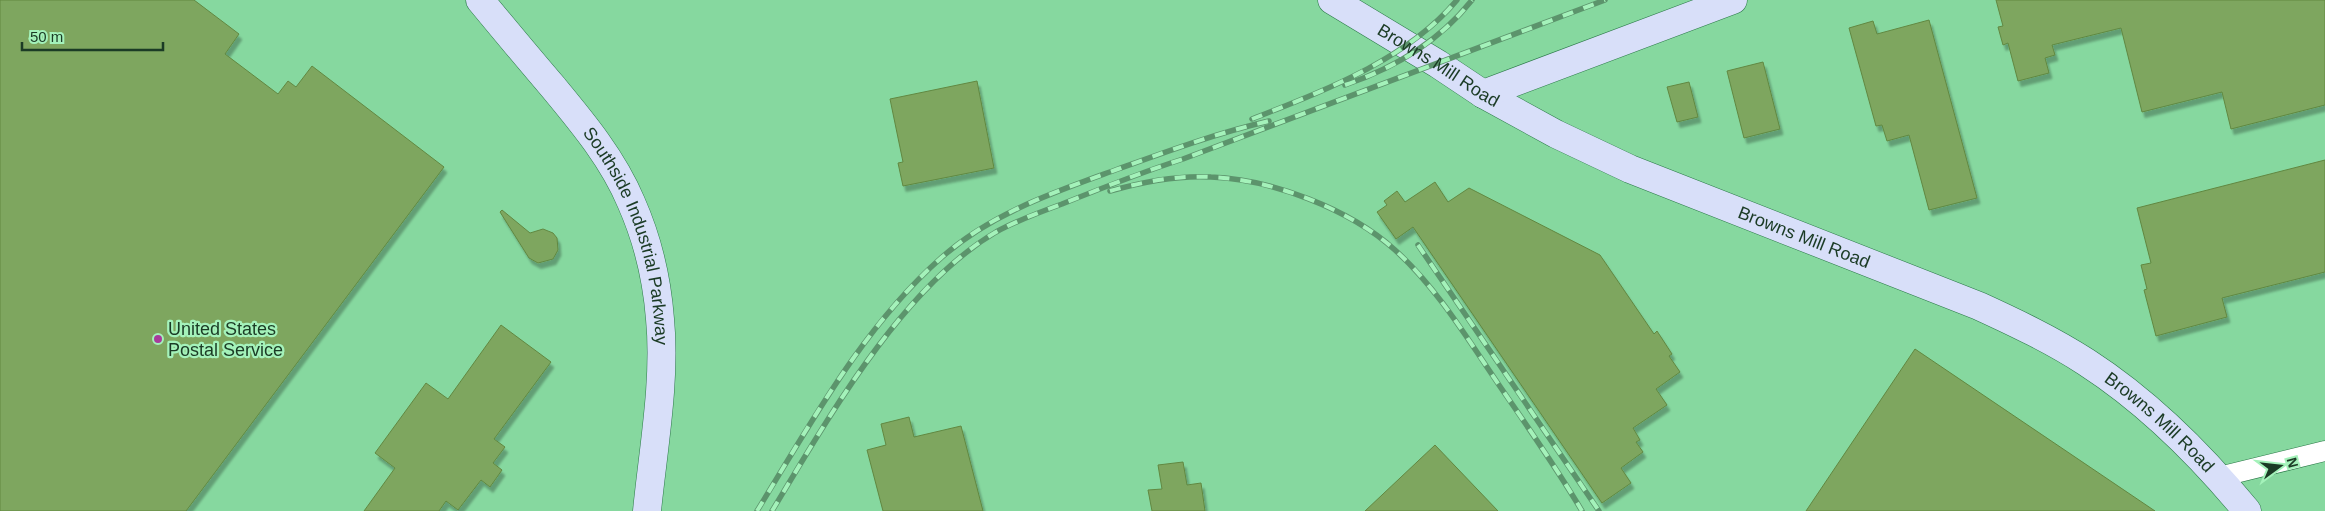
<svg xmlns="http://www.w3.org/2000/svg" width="2325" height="511" font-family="Helvetica,sans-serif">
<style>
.built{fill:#86d89f}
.building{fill:#7ea65f;stroke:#618841;filter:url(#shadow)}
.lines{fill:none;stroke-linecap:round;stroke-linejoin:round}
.street-casing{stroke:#2a7847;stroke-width:21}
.secondary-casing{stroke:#2a7847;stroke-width:29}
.street{stroke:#fff;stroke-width:20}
.secondary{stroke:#d8dff9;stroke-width:28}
.rail-casing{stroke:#5c946c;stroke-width:5.5}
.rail{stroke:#a4f2ba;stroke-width:4;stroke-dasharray:11;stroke-linecap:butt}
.poi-dot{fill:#a83b9b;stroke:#a4f2ba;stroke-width:2}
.labels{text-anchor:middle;stroke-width:4.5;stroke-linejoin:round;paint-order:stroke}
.street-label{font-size:18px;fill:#1b3b25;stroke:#a4f2ba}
.poi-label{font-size:18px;fill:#1b3b25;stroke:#a4f2ba;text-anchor:start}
</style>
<defs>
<filter id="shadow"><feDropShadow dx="3" dy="5.5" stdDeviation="1" flood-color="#0004"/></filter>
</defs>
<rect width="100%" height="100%" fill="#97e4ad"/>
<rect class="built" x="0" y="0" width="2325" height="511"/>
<g class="building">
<polygon points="0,0 194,0 239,34 225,54 278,94 288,81 296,87 312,66 444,167 186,511 0,511"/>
<polygon points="1996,0 2325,0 2325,105 2231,129 2222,92 2142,112 2121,28 2052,45 2055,55 2045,58 2049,73 2018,81 2008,43 2003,45 1998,27 2003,26"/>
<polygon points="1929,20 1977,198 1929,210 1909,135 1887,141 1882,125 1876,126 1849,28 1873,21 1877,34"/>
<polygon points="1763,62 1780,129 1744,138 1727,71"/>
<polygon points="977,81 994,168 903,186 898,163 903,162 890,99"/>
<polygon points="1689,82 1698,117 1677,122 1667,87"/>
<polygon points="2325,160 2325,272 2222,298 2227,317 2156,336 2144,290 2147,289 2141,265 2151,263 2137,208"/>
<polygon points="1435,182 1448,202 1469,188 1600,255 1654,334 1657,331 1672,354 1669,356 1680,372 1656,389 1667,405 1633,428 1640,440 1636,442 1643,452 1621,468 1631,483 1602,503 1413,227 1396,239 1377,212 1387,205 1384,201 1397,191 1405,202"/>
<polygon points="502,210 530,233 543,229 553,233 557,238 558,250 553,259 538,263 529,258 500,212"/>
<polygon points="501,325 551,362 494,439 505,447 493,463 502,470 490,487 481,480 458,510 446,501 439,511 364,511 395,468 375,453 426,383 448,399"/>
<polygon points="1915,349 2155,511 1806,511"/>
<polygon points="909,417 914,437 961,426 983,511 883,511 867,450 886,445 881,424"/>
<polygon points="1435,445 1498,511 1365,511"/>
<polygon points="1183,462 1187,485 1201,483 1205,511 1152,511 1148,490 1162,489 1158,465"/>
</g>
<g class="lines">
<defs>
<polyline id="street" points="2219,477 2325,451"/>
<g id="secondary">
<path id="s1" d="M480,0c24,29 48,58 73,87 29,35 60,72 78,115 16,36 26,78 29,117 6,61 -7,131 -13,192"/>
<path id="s2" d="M1332,0l106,64 45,30 73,40 74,35 349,137c37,17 73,34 107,56 62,40 114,92 161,149"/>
<polyline points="1483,94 1733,0"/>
</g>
</defs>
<use href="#street" class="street-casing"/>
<use href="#secondary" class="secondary-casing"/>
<use href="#street" class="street"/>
<use href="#secondary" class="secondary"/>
<defs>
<g id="rail">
<path d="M1345,85c49,-17 94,-43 127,-85"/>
<path d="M1252,119c71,-28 155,-59 205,-119"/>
<path d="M1110,191c32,-9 68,-16 101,-14 60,2 139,32 184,73 42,38 72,88 104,135 28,41 57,82 83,126"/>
<polyline points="1418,245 1599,511"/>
<path d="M757,511c54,-88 106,-184 184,-253 50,-45 114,-66 177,-89 50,-18 99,-36 151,-48"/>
<path d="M772,511c55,-91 130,-224 224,-279 20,-11 44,-20 66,-28 40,-16 80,-32 121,-45l422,-159"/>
</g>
</defs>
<use href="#rail" class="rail-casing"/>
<use href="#rail" class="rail"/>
</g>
<circle class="poi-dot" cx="158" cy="339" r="5"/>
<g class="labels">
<g class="street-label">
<text dy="6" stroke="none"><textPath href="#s2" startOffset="125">Browns Mill Road</textPath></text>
<text dy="6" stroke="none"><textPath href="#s2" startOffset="530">Browns Mill Road</textPath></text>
<text dy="6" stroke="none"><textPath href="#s1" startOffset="284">Southside Industrial Parkway</textPath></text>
<text dy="6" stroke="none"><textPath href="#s2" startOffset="934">Browns Mill Road</textPath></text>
</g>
<g class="poi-label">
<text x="168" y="335">United States<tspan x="168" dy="21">Postal Service</tspan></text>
</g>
</g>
<g transform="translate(2280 466) rotate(75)" stroke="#a4f2ba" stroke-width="4" paint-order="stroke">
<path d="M0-4L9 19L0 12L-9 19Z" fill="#1b3b25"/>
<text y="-8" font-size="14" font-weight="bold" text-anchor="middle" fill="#1b3b25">N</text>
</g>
<path d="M22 42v8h141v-8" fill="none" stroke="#1b3b25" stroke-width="2.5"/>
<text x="30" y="42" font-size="15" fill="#1b3b25" stroke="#a4f2ba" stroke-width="4" paint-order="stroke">50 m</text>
</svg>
